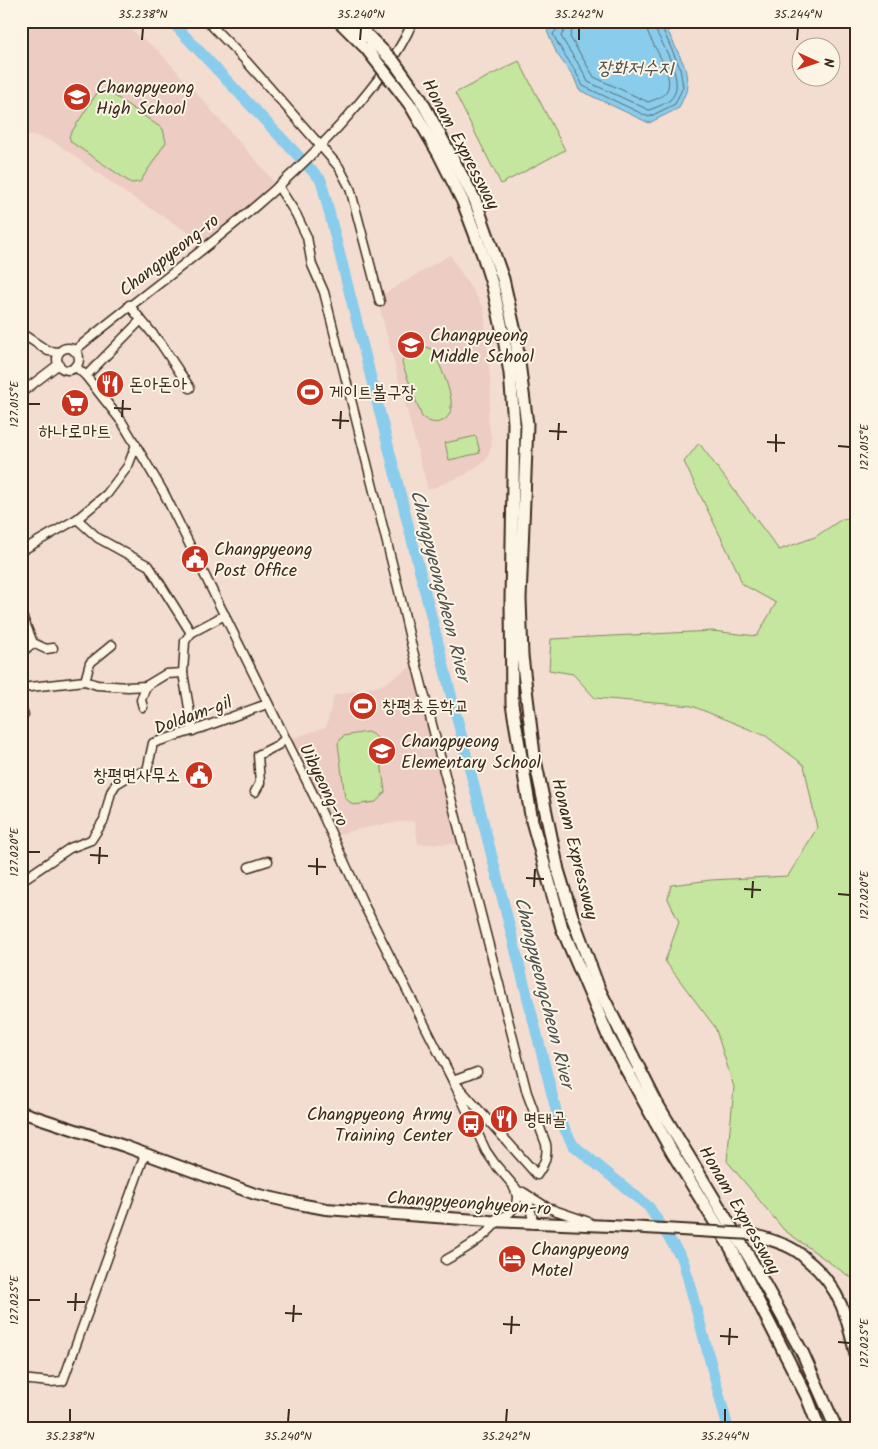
<svg xmlns="http://www.w3.org/2000/svg" width="878" height="1449" font-family="Kalam,'Poor Story',sans-serif">
<style>
.built{fill:#edccc3}
.green{fill:#c5e69e;stroke:#80885e}
.water{fill:#8acceb;stroke:#6a8b99}
.lines{fill:none;stroke-linecap:round;stroke-linejoin:round}
.shore{stroke:#5b6b70;stroke-width:1}
.river{stroke:#8acceb;stroke-width:11}
.minor-casing{stroke:#3b2a1e;stroke-width:11}
.major-casing{stroke:#3b2a1e;stroke-width:14}
.highway-casing{stroke:#3b2a1e;stroke-width:15}
.minor{stroke:#fcf5e5;stroke-width:8}
.major{stroke:#fcf5e5;stroke-width:10}
.highway{stroke:#fcf5e5;stroke-width:11}
.major-bridge-casing{stroke:#3b2a1e;stroke-width:14;stroke-linecap:butt}
.highway-bridge-casing{stroke:#3b2a1e;stroke-width:15;stroke-linecap:butt}
.major-bridge{stroke:#fcf5e5;stroke-width:10}
.highway-bridge{stroke:#fcf5e5;stroke-width:11}
.ticks{fill:none;stroke:#3b2a1e;stroke-width:2}
.labels{text-anchor:middle;stroke-width:4;stroke-linejoin:round;paint-order:stroke}
.poi-label{font-size:18px;fill:#3b2a1e;stroke:#fcf5e5;text-anchor:start}
.street-label{font-size:18px;fill:#3b2a1e;stroke:#fcf5e5}
.water-label{font-size:19px;font-style:italic;fill:#4f5251;stroke:#fcf5e5}
.neatline{fill:none;stroke:#3b2a1e;stroke-width:2}
.ticks-label{font-size:12px;text-anchor:middle;fill:#3b2a1e}
</style>
<rect width="100%" height="100%" fill="#f3ddd1"/>
<filter id="ink" filterUnits="userSpaceOnUse"><feTurbulence type="fractalNoise" baseFrequency=".02" numOctaves="2"/><feDisplacementMap in="SourceGraphic" scale="10" xChannelSelector="R" yChannelSelector="G"/><feConvolveMatrix kernelMatrix="1 2 1 2 8 2 1 2 1" color-interpolation-filters="sRGB"/></filter>
<g filter="url(#ink)">
<g class="built">
<polygon points="21,21 118,21 123,24 158,50 260,165 277,186 206,245 196,237 127,194 62,147 54,142 36,136 21,134"/>
<polygon points="450,255 484,308 491,391 488,417 492,445 486,460 465,475 428,490 377,298"/>
<polygon points="414,665 461,844 418,844 415,822 405,821 359,829 338,835 288,740 326,727 334,695 380,686"/>
</g>
<g class="green">
<polygon points="519,61 565,150 501,184 455,93"/>
<polygon points="109,92 163,129 166,142 140,182 131,183 71,142 69,136 97,93"/>
<path d="M422,345l11,5c6,15 30,59 11,70 -8,5 -15,2 -22,-3l-20,-54c3,-14 7,-15 20,-18z"/>
<polygon points="476,436 480,453 449,460 445,443"/>
<polygon points="699,443 779,550 815,537 842,519 857,518 857,1282 784,1230 727,1161 734,1087 715,1027 665,961 679,922 668,899 671,885 711,880 788,876 817,828 804,765 766,736 692,706 595,698 573,674 549,670 551,639 712,631 757,636 776,603 742,584 737,570 684,462"/>
<polygon points="367,732 374,735 378,739 385,792 376,802 353,805 345,798 338,743 343,736"/>
</g>
<polygon class="water" points="558,21 663,21 685,67 688,87 679,108 649,123 579,90 574,77 557,54 547,31"/>
<g class="lines">
<g class="shore">
<path d="M561,21l-1,5 -7,8c9,19 22,34 30,52l66,31 26,-13 8,-17 -3,-19 -21,-47"/>
<path d="M567,21l-1,7 -5,8c8,16 20,29 27,46l61,28c6,-2 16,-6 21,-10 18,-16 -8,-56 -16,-73l-1,-6"/>
<path d="M575,21l-5,16 24,40 54,25c6,-2 14,-5 18,-10 12,-18 -20,-51 -21,-71"/>
</g>
<polyline class="river" points="171,21 321,180 557,1114 573,1145 649,1207 683,1260 728,1428"/>
<defs>
<g id="minor">
<polyline points="207,21 246,61 339,167 350,188 380,302"/>
<path d="M278,186l18,28 11,23 5,28 12,27 74,295 13,56 116,450 19,51c2,12 -2,21 -9,31l-84,-94 24,-9"/>
<polyline points="129,305 161,344 190,388"/>
<polyline points="21,333 48,351 59,352"/>
<circle cx="68" cy="359" r="11"/>
<path d="M74,351c93,-77 196,-145 275,-236 25,-29 49,-59 64,-94"/>
<polyline points="75,366 86,376 122,422 164,493 314,796 365,907 453,1081 486,1151 495,1164 525,1199 529,1204 534,1224"/>
<polyline points="86,376 141,320"/>
<polyline points="21,393 59,364"/>
<polyline points="136,445 128,466 107,494 77,519 98,538 149,566 191,633"/>
<polyline points="21,551 77,519"/>
<polyline points="23,618 33,643"/>
<polyline points="21,653 33,643 46,649 53,648"/>
<polyline points="183,673 193,731"/>
<polyline points="85,681 97,685 128,687 146,686 166,674 183,673 185,641 191,633 225,615"/>
<polyline points="21,688 85,681 90,663 112,645"/>
<polyline points="143,707 141,700 146,686"/>
<polyline points="21,709 24,715"/>
<polyline points="255,792 260,783 258,755 278,745 285,739"/>
<polyline points="249,867 268,861"/>
<polyline points="21,881 70,848 91,840 104,820 111,792 116,784 131,775 147,771 153,743 201,728 267,704"/>
<polyline points="523,1192 548,1208 589,1222"/>
<path d="M496,1219c14,-2 27,-17 18,-31"/>
<path d="M446,1260c19,-11 37,-21 51,-38"/>
<polyline points="21,1379 50,1382 63,1381 145,1154"/>
</g>
<g id="major">
<polyline points="21,1112 124,1146 255,1194 299,1204 326,1209 490,1221 610,1226"/>
<path d="M751,1234c13,4 27,7 40,14 6,3 11,7 16,12 34,27 41,60 50,102"/>
</g>
<g id="highway">
<polyline points="339,21 366,48"/>
<polyline points="353,21 370,38"/>
<polyline points="420,98 475,200 503,279 515,332 527,424 520,599 522,656 534,755 558,870 572,916 599,989 656,1102 751,1260 803,1354 836,1428"/>
<polyline points="411,106 439,154 463,202 483,255 493,287 503,333 510,373 514,423 511,601 512,704 532,821 562,928 609,1038 672,1152 731,1248 807,1397 819,1428"/>
</g>
</defs>
<use href="#minor" class="minor-casing"/>
<use href="#major" class="major-casing"/>
<use href="#highway" class="highway-casing"/>
<use href="#minor" class="minor"/>
<use href="#major" class="major"/>
<use href="#highway" class="highway"/>
<defs>
<polyline id="major-bridge" points="610,1226 751,1234"/>
<g id="highway-bridge">
<polyline points="370,38 394,62 420,98"/>
<polyline points="366,48 411,106"/>
</g>
</defs>
<use href="#major-bridge" class="major-bridge-casing"/>
<use href="#highway-bridge" class="highway-bridge-casing"/>
<use href="#major-bridge" class="major-bridge"/>
<use href="#highway-bridge" class="highway-bridge"/>
</g>
</g>
<path class="ticks" d="M142,40l1,-12M360,40l1,-12M579,40v-12M797,40l1,-12M28,404h12M114,408l17,1M122,417l1,-17M332,420l17,1M340,429l1,-18M549,431l18,1M558,440l1,-17M767,442l18,1M838,446l12,1M776,452v-18M28,852h12M90,855l18,1M99,864l1,-17M308,866l18,1M317,875v-17M526,878l18,1M534,887l1,-18M744,889l17,1M838,894l12,1M752,898l1,-17M28,1300h12M67,1302h18M75,1311l1,-18M285,1313l17,1M293,1322l1,-17M503,1324l17,1M511,1334l1,-18M720,1336l18,1M838,1342l12,1M729,1345l1,-17M70,1422v-13M288,1422l1,-13M506,1422l1,-13M725,1422v-13"/>
<defs>
<symbol id="school-disc" viewBox="-11 -11 22 22"><circle r="9.5" fill="#c8321e" stroke="#fcf5e5"/><path d="M0-5L7-2L0 1L-7-2ZM-4 1L0 2.5L4 1V4Q0 6-4 4Z" fill="#fff"/></symbol>
<symbol id="restaurant-disc" viewBox="-11 -11 22 22"><circle r="9.5" fill="#c8321e" stroke="#fcf5e5"/><path d="M-5-6h1v4h1v-4h1v4h1v-4h1v5L-1.5 .5V6h-2V.5L-5-1ZM5-6V6H3V1.5H1.5Q1.5-4 5-6Z" fill="#fff"/></symbol>
<symbol id="stadium-disc" viewBox="-11 -11 22 22"><circle r="9.5" fill="#c8321e" stroke="#fcf5e5"/><path d="M0-5a6.5 5 0 1 0 0 10a6.5 5 0 1 0 0-10ZM-3.5-1.8h7v3.6h-7Z" fill="#fff"/></symbol>
<symbol id="supermarket-disc" viewBox="-11 -11 22 22"><circle r="9.5" fill="#c8321e" stroke="#fcf5e5"/><path d="M-6-5.5h2.5l.6 2H6L4.5 2H-2.5L-4.4-4H-6ZM-1.5 3.2a1.3 1.3 0 1 0 .1 0ZM3 3.2a1.3 1.3 0 1 0 .1 0Z" fill="#fff"/></symbol>
<symbol id="civic-disc" viewBox="-11 -11 22 22"><circle r="9.5" fill="#c8321e" stroke="#fcf5e5"/><path d="M-.6-6.5H3V-4.5H.6V-3L4-1V1h2V6H-6V1h2V-1L-.6-3ZM-1.2 2.5V6h2.4V2.5Z" fill="#fff"/></symbol>
<symbol id="bus-disc" viewBox="-11 -11 22 22"><circle r="9.5" fill="#c8321e" stroke="#fcf5e5"/><path d="M-5-6H5V4H4V6H2V4H-2V6H-4V4H-5ZM-3.5-4V0h7V-4ZM-3.5 1.2v1.5H-2V1.2ZM2 1.2v1.5H3.5V1.2Z" fill="#fff"/></symbol>
<symbol id="hotel-disc" viewBox="-11 -11 22 22"><circle r="9.5" fill="#c8321e" stroke="#fcf5e5"/><path d="M-6-4.5h1.5V1H6V5H4.5V3h-9V5H-6ZM-4 0a1.8 1.8 0 1 1 3.6 0ZM.5 0V-2.5h3Q6-2.5 6 0Z" fill="#fff"/></symbol>
</defs>
<g fill-rule="evenodd">
<use href="#school-disc" x="61" y="81" width="32" height="32"/>
<use href="#school-disc" x="395" y="329" width="32" height="32"/>
<use href="#restaurant-disc" x="94" y="368" width="32" height="32"/>
<use href="#stadium-disc" x="294" y="376" width="32" height="32"/>
<use href="#supermarket-disc" x="59" y="387" width="32" height="32"/>
<use href="#civic-disc" x="179" y="543" width="32" height="32"/>
<use href="#stadium-disc" x="347" y="690" width="32" height="32"/>
<use href="#school-disc" x="366" y="735" width="32" height="32"/>
<use href="#civic-disc" x="183" y="759" width="32" height="32"/>
<use href="#restaurant-disc" x="488" y="1103" width="32" height="32"/>
<use href="#bus-disc" x="455" y="1108" width="32" height="32"/>
<use href="#hotel-disc" x="496" y="1243" width="32" height="32"/>
</g>
<g class="labels">
<g class="poi-label">
<text x="96" y="93">Changpyeong<tspan x="96" dy="21">High School</tspan></text>
<text x="430" y="341">Changpyeong<tspan x="430" dy="21">Middle School</tspan></text>
<text x="129" y="390">돈아돈아</text>
<text x="329" y="398">게이트볼구장</text>
<text x="75" y="437" text-anchor="middle">하나로마트</text>
<text x="214" y="555">Changpyeong<tspan x="214" dy="21">Post Office</tspan></text>
<text x="382" y="712">창평초등학교</text>
<text x="401" y="747">Changpyeong<tspan x="401" dy="21">Elementary School</tspan></text>
<text x="180" y="781" text-anchor="end">창평면사무소</text>
<text x="452" y="1120" text-anchor="end">Changpyeong Army<tspan x="452" dy="21">Training Center</tspan></text>
<text x="523" y="1125">명태골</text>
<text x="531" y="1255">Changpyeong<tspan x="531" dy="21">Motel</tspan></text>
</g>
<g class="street-label">
<text transform="translate(461 144) rotate(62)" y="6">Honam Expressway</text>
<text transform="translate(169 255) rotate(-38)" y="6">Changpyeong-ro</text>
<text transform="translate(193 715) rotate(-20)" y="6">Doldam-gil</text>
<text transform="translate(324 785) rotate(64)" y="6">Uibyeong-ro</text>
<text transform="translate(575 849) rotate(76)" y="6">Honam Expressway</text>
<text transform="translate(469 1203) rotate(4)" y="6">Changpyeonghyeon-ro</text>
<text transform="translate(740 1210) rotate(60)" y="6">Honam Expressway</text>
</g>
<g class="water-label">
<text x="635" y="74">장화저수지</text>
<text transform="translate(441 585) rotate(76)" y="7">Changpyeongcheon River</text>
<text transform="translate(545 992) rotate(76)" y="7">Changpyeongcheon River</text>
</g>
</g>
<rect width="878" height="1449" fill="none" stroke="#fcf5e5" stroke-width="55"/>
<g transform="translate(816 62) rotate(93)"><circle r="24" fill="#fcf5e5" stroke="#afa495"/>
<path d="M0-4L9 19L0 12L-9 19Z" fill="#c8321e"/>
<text y="-8" font-size="14" font-weight="bold" text-anchor="middle" fill="#3b2a1e">N</text>
</g>
<rect x="28" y="28" width="822" height="1394" class="neatline"/>
<g class="ticks-label">
<text x="143" y="18">35.238°N</text>
<text x="361" y="18">35.240°N</text>
<text x="579" y="18">35.242°N</text>
<text x="798" y="18">35.244°N</text>
<text transform="translate(14 404) rotate(-90)" y="4">127.015°E</text>
<text transform="translate(864 447) rotate(-90)" y="4">127.015°E</text>
<text transform="translate(14 852) rotate(-90)" y="4">127.020°E</text>
<text transform="translate(864 895) rotate(-90)" y="4">127.020°E</text>
<text transform="translate(14 1300) rotate(-90)" y="4">127.025°E</text>
<text transform="translate(864 1343) rotate(-90)" y="4">127.025°E</text>
<text x="70" y="1440">35.238°N</text>
<text x="288" y="1440">35.240°N</text>
<text x="506" y="1440">35.242°N</text>
<text x="725" y="1440">35.244°N</text>
</g>
</svg>
